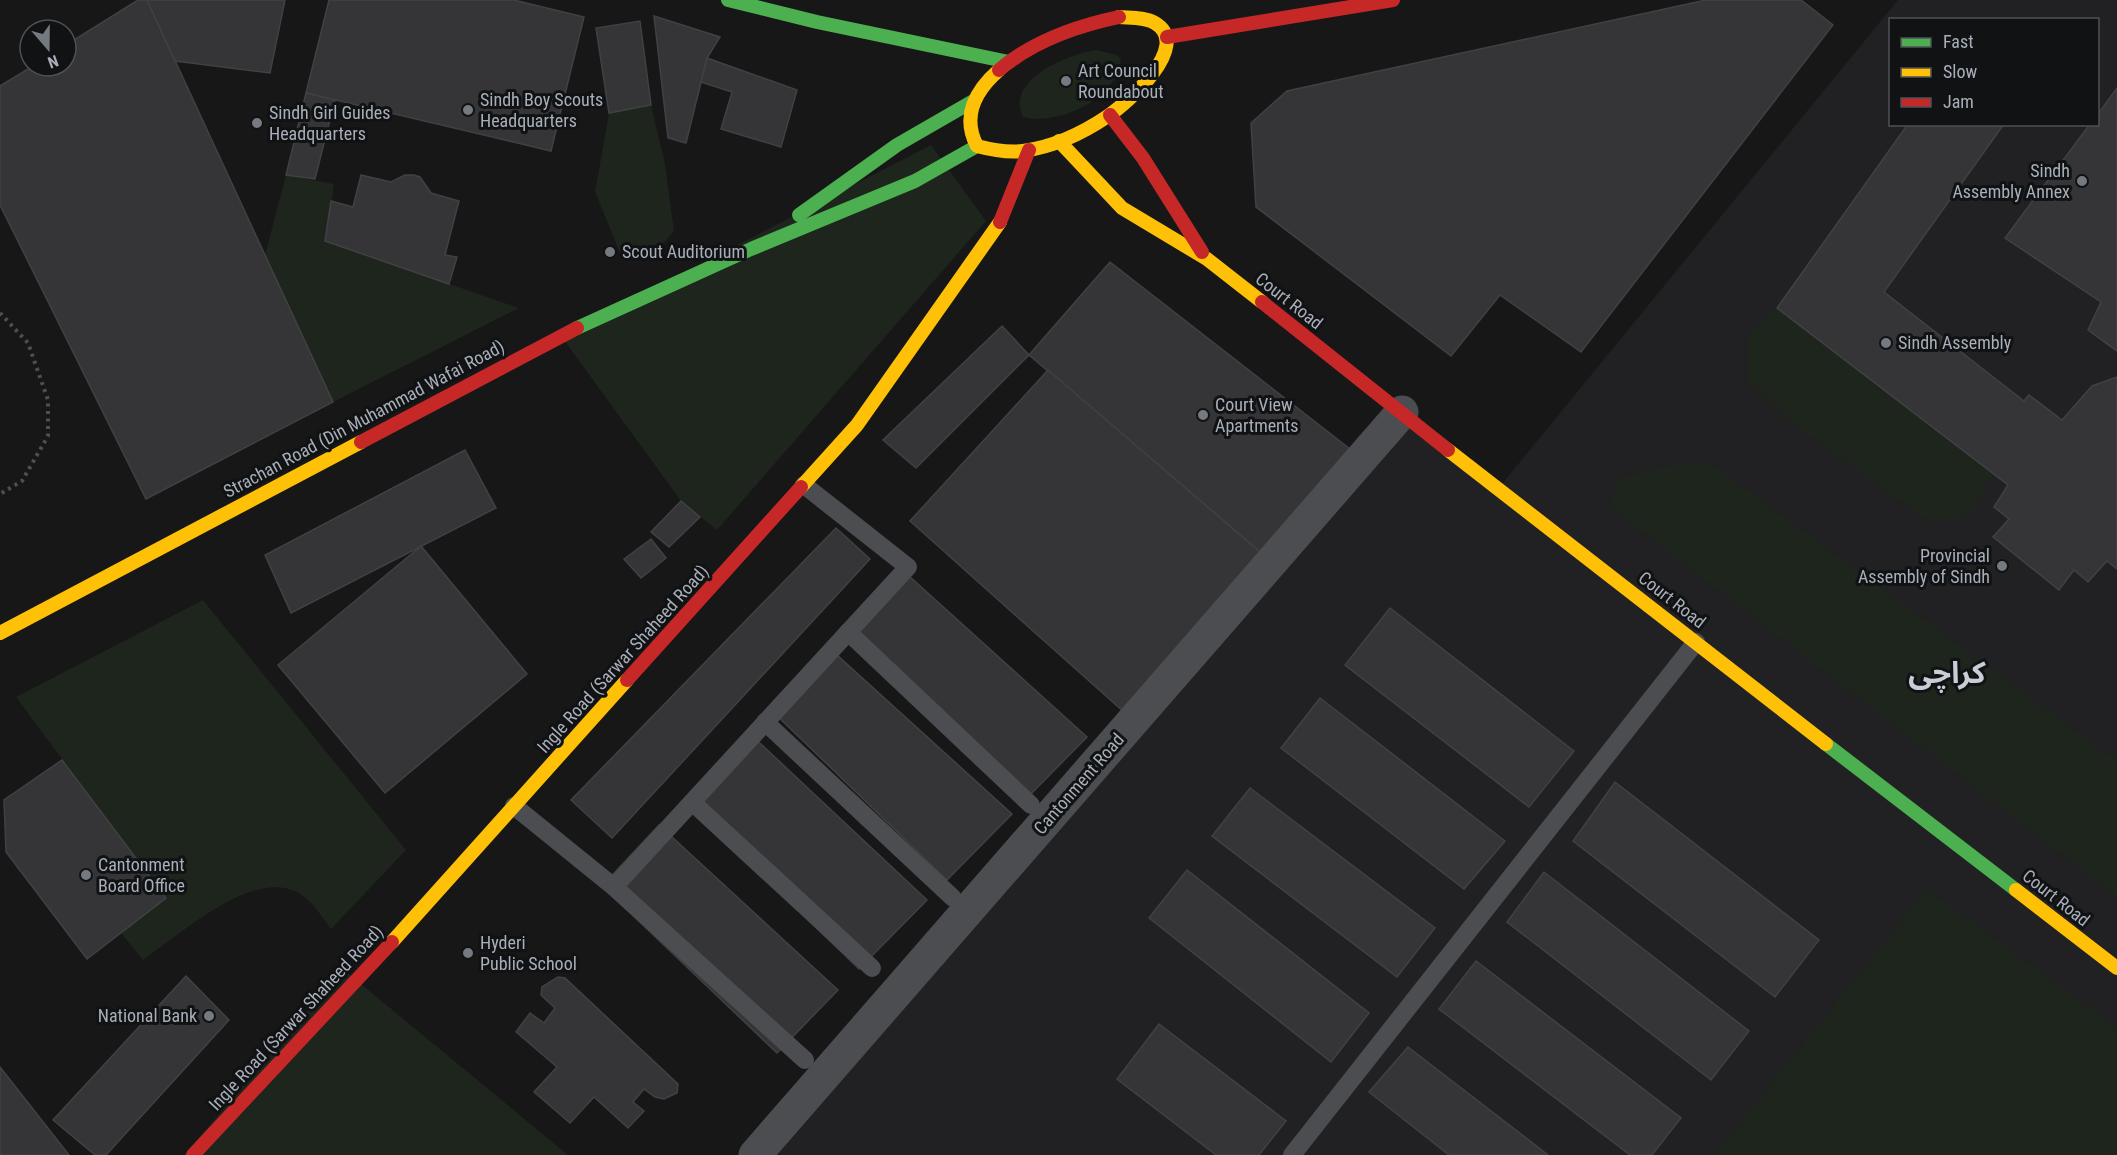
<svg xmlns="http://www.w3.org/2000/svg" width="2117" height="1155" font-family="'Roboto Condensed','Noto Sans Arabic',sans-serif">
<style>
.built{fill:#212124;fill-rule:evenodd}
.green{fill:#1d251d}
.building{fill:#353537;stroke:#404144;stroke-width:1.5}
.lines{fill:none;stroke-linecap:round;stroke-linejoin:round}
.path{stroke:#4d4f52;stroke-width:4;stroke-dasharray:3 4.5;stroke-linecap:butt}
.lane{stroke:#4b4d51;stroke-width:18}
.street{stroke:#4b4d51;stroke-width:33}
.fast{stroke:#4caf50;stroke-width:14}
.slow{stroke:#ffc107;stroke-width:14}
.jam{stroke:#c62828;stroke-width:14}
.poi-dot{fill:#757a81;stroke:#111214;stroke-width:2}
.labels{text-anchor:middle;stroke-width:6;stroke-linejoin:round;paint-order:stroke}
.poi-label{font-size:18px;fill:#a8afb9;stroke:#111214;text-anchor:start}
.street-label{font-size:18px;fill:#a8afb9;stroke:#111214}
.town-label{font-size:30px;font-weight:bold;fill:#c9cdd5;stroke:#111214}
</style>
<rect width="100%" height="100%" fill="#171718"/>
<path class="built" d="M1898,0h219v1155h-1362l647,-740 95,75zM1890,20h208v104h-208z"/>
<g class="green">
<path d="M1096,50l21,5 4,5c-4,40 -64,66 -98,57 -19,-37 45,-63 73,-67z"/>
<polygon points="651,105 665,164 674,231 664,243 623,260 595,192 609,113"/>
<polygon points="931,145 986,221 717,530 681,501 561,336"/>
<polygon points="286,175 334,184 326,241 519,308 333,402 265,255"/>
<polygon points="1777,308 1993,474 1973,510 1956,519 1927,520 1790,422 1747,380 1748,337"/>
<polygon points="1686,462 1710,463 2117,761 2117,897 1609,506 1619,479"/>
<path d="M203,600l203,250 -75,79c-10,-13 -19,-29 -34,-37 -46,-23 -117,43 -154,68l-22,-27 44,-35 -149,-201z"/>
<polygon points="1927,889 2117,1028 2117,1155 1714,1155"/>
<polygon points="343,969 568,1155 184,1155"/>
</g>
<g class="building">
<polygon points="138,0 147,0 333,402 146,499 0,205 0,86 33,66 66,66 66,45"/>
<polygon points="147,0 285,0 270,73 175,61"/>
<polygon points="329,0 514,0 584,17 551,151 306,93"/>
<polygon points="1706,0 1801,0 1833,25 1581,352 1500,295 1451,356 1256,207 1251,123 1287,91"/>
<polygon points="654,16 720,37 707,58 686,143 668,138"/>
<polygon points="640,21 651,105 609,113 596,28"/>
<polygon points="707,58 797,90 781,147 721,129 732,92 701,82"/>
<polygon points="2117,88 2117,351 2088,330 2101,302 2005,238 2090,124 2098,124 2098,114"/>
<polygon points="306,93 335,100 315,179 286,175"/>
<polygon points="1908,124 2004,124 1884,292 2024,401 2029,395 2062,420 2092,386 2117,377 2117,569 2107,561 2088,582 2074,570 2059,590 1993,537 2009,519 1994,507 2008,485 1777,308"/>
<polygon points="361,175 391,182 405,175 414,175 420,177 431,193 459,201 445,255 457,257 449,284 325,241 331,201 353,207"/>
<polygon points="1110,262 1363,459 1273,563 1029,355"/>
<polygon points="1002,326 1029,355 916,468 883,440"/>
<polygon points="1048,370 1273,563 1134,721 910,521"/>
<polygon points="465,450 496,508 291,613 265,555"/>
<polygon points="681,501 700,517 669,547 651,532"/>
<polygon points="836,528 870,559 612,838 571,800"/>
<polygon points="651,539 666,558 641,578 624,559"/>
<polygon points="421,546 527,674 385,793 278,665"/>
<polygon points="899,567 1087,737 1024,801 841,630"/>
<polygon points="1390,608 1574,751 1529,807 1345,665"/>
<polygon points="826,645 1012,814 947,880 769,708"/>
<polygon points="1320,698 1505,841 1464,889 1281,748"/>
<polygon points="747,731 927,900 859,969 689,805"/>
<polygon points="62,760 166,898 87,959 6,852 4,800"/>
<polygon points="1615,782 1819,940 1775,997 1573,841"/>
<polygon points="1250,788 1435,928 1397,977 1212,836"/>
<polygon points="659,825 838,990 777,1053 602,886"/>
<polygon points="1187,870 1369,1013 1331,1062 1149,918"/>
<polygon points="1544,872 1749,1031 1711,1080 1507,922"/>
<polygon points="1476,961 1681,1118 1652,1155 1630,1155 1439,1009"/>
<polygon points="186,976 229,1020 106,1155 95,1155 53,1120"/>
<polygon points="558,977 565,978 678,1084 677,1093 664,1099 655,1097 644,1089 633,1102 644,1111 628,1128 594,1097 570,1123 534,1092 557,1067 516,1032 530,1013 544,1023 555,1008 541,995 542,987"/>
<polygon points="1159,1024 1286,1121 1259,1155 1216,1155 1117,1079"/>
<polygon points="1408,1047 1548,1155 1449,1155 1369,1092"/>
<polygon points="0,1067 69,1155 0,1155"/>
</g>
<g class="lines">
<polyline class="path" points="0,313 28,343 48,400 48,436 22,481 0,494"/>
<g class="lane">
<polyline points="848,632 1031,805"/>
<polyline points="765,722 953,898"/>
<polyline points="692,802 872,968"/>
<polyline points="514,806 614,887 908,567 804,485"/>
<polyline points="614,887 805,1060"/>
<polyline points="1292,1155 1696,642"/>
</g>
<polyline class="street" points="755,1155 1402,412"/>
<g class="fast">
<polyline points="728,0 817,22 1009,62"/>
<polyline points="799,215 897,145 975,100"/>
<polyline points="577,328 751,249 915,181 977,146"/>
<polyline points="1826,744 2016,890"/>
</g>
<g class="slow">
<path d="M999,70c-23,20 -38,46 -22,76 15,4 30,7 46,5 29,-4 60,-18 85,-35 19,-13 85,-70 47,-93 -10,-6 -24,-5 -36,-6"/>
<polyline points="1059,141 1122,208 1207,259 1262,302"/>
<polyline points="1448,450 1826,744"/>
<polyline points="801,487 857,425 1000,222"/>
<polyline points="0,633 361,442"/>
<polyline points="2016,890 2117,968"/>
<polyline points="392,942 627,680"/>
</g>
<g class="jam">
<polyline points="1167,37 1393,0"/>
<path d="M999,70c34,-29 77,-44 120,-53"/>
<polyline points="1110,115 1143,158 1202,252"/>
<polyline points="1000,222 1029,150"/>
<polyline points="1262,302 1448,450"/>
<polyline points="361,442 577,328"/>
<polyline points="627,680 801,487"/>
<polyline points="193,1155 392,942"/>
</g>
</g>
<g class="poi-dot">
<circle cx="1066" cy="81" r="6"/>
<circle cx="468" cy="110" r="6"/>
<circle cx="257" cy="123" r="6"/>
<circle cx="2082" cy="181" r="6"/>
<circle cx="610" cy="252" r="6"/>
<circle cx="1886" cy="343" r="6"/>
<circle cx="1203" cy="415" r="6"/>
<circle cx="2002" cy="566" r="6"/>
<circle cx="86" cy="875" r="6"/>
<circle cx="468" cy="953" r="6"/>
<circle cx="209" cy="1016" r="6"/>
</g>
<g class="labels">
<g class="poi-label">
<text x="1078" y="77">Art Council<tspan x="1078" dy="21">Roundabout</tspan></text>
<text x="480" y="106">Sindh Boy Scouts<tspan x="480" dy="21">Headquarters</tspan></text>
<text x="269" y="119">Sindh Girl Guides<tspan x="269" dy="21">Headquarters</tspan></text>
<text x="2070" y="177" text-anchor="end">Sindh<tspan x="2070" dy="21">Assembly Annex</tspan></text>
<text x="622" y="258">Scout Auditorium</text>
<text x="1898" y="349">Sindh Assembly</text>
<text x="1215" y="411">Court View<tspan x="1215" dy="21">Apartments</tspan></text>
<text x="1990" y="562" text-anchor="end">Provincial<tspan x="1990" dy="21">Assembly of Sindh</tspan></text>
<text x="98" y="871">Cantonment<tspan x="98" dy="21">Board Office</tspan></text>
<text x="480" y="949">Hyderi<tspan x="480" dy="21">Public School</tspan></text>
<text x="197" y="1022" text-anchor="end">National Bank</text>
</g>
<g class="street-label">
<text transform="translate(1289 301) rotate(38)" y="6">Court Road</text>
<text transform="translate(364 419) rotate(-28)" y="6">Strachan Road (Din Muhammad Wafai Road)</text>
<text transform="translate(1672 600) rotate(38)" y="6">Court Road</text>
<text transform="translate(623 659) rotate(-48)" y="6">Ingle Road (Sarwar Shaheed Road)</text>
<text transform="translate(1079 784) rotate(-49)" y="6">Cantonment Road</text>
<text transform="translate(2056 898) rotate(38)" y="6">Court Road</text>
<text transform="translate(296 1018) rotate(-47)" y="6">Ingle Road (Sarwar Shaheed Road)</text>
</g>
<g class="town-label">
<text x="1947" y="683">کراچی</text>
</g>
</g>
<rect x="1889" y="18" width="210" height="108" fill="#111214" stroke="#4d5156" stroke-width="1.5"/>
<rect x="1901" y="38" width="30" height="9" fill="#4caf50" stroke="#4d5156" stroke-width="1.5"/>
<text x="1943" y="48" font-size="18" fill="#a8afb9">Fast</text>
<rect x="1901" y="68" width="30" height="9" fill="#ffc107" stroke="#4d5156" stroke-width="1.5"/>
<text x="1943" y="78" font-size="18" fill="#a8afb9">Slow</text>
<rect x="1901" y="98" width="30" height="9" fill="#c62828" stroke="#4d5156" stroke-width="1.5"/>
<text x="1943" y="108" font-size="18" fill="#a8afb9">Jam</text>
<g transform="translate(48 48) rotate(160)"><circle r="28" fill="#111214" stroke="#4d5156" stroke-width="1.5"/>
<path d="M0-4.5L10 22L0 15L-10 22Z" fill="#757a81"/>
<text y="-9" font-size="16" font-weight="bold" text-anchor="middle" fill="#a8afb9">N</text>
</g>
</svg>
